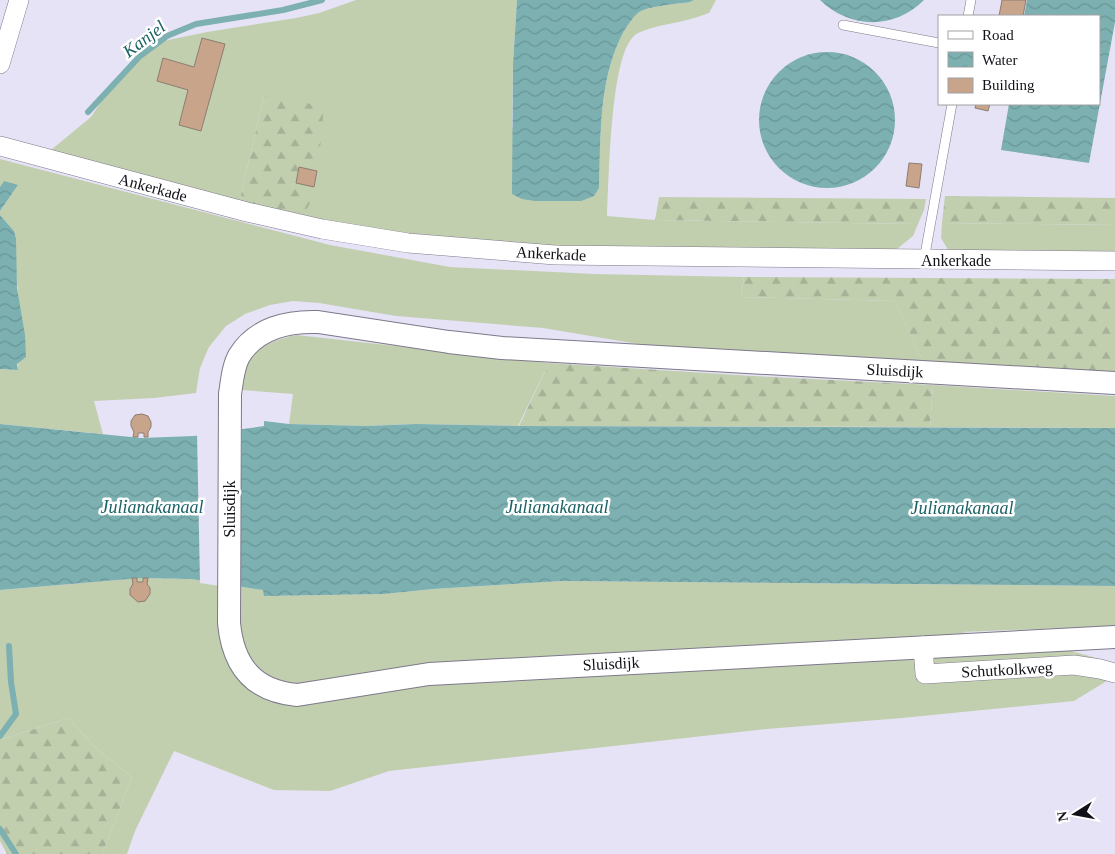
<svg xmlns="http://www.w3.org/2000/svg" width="1115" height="854" font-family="'Times New Roman',serif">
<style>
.grass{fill:#c2cfaf}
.forest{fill:url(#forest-firs)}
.water{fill:url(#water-waves)}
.pier{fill:#e6e3f6}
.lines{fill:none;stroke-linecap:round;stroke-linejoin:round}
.stream{stroke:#7cb0b1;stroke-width:6}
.building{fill:#c7a48a;stroke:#8d7d71}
.service-casing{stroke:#7d798b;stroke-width:10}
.minor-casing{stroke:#7d798b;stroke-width:20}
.tertiary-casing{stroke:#7d798b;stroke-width:24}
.service{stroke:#fff;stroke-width:9}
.minor{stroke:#fff;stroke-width:19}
.tertiary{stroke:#fff;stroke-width:22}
.labels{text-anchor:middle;stroke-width:5;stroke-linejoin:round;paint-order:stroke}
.street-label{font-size:16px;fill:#131118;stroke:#fff}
.water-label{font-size:18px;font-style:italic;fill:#1b6265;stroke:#fff}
</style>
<defs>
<pattern id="forest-firs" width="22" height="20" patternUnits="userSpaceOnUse" patternTransform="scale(1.25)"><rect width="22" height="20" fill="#c2cfaf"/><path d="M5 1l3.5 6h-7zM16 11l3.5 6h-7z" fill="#a6b196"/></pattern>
<pattern id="water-waves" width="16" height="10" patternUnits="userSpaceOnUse" patternTransform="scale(1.25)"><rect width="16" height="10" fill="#7cb0b1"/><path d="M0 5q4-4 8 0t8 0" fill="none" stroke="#6a9698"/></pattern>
</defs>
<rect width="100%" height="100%" fill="#e6e3f6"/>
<g class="grass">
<path d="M356,0h161l-4,64 -1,63 87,61c2,-53 -1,-109 25,-157 4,-6 8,-13 14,-18 9,-7 39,-9 52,-11l4,-2h22l-7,13c-9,3 -17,6 -26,8 -12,3 -42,7 -50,16 -23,23 -24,143 -26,179l48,4 263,4 -5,12 -26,21 -420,-10 -165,-29 -38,-122 -25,107 -188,-53 40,-33 24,-37 19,-20 19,-15 15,-5 39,-8 89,-14 23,-5z"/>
<polygon points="0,159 330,245 450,267 595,274 744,277 741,297 895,301 925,366 674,350 543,328 396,316 319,303 293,301 270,305 245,314 226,326 209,347 200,368 196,393 154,398 94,401 103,434 0,424 0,369 18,370 19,304 16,272 16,238 14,231 0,215 0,211 18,185 0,187"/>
<polygon points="942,223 1115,225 1115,256 952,257 941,238"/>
<path d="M297,335l252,28 -31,63 -102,-2 -51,2 -76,-2 4,-30 -51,-4c2,-9 2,-23 7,-30 10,-15 32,-22 48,-25z"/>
<polygon points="933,385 1115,396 1115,428 930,427"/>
<polygon points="141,578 191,579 264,590 265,596 384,594 433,589 562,581 1115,586 1115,626 962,632 1067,650 1115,663 1115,676 1074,701 902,718 767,729 389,771 330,791 274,790 174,751 135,831 127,854 102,854 132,777 97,749 68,718 0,740 0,590"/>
</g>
<g class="forest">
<polygon points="264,96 324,106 316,192 302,218 239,203"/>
<polygon points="945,196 1115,198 1115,225 942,223"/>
<polygon points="659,197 926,199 924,210 918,224 655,220"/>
<polygon points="744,277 1115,279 1115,378 925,366 895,301 741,297"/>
<polygon points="549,363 753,376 933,385 930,427 519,426"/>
<polygon points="68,718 97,749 132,777 102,854 7,854 0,841 0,740"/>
</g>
<g class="water">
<path d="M517,0h177l-4,2c-13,2 -43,4 -52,11 -6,5 -10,12 -14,18 -26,48 -23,104 -25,157l-5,8 -13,5h-46l-13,-2 -10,-5 1,-130z"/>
<path d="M820,0h104c-30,30 -74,29 -104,0z"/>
<polygon points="1027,0 1115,0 1115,22 1089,163 1001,150 1009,104 1099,104 1099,16 1024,16"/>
<circle cx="827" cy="120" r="68"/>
<polygon points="4,181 18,185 0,211 0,187"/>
<polygon points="0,215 14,231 16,238 17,288 25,335 26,357 17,364 18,370 0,369"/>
<polygon points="264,421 289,424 365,426 416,424 518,426 1115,428 1115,586 562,581 433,589 384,594 264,596 263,590 191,579 141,578 0,590 0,424 141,438 194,436 264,426"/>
</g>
<polygon class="pier" points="242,427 239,589 200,583 197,433"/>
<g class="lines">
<g class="stream">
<polyline points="88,112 140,56 167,36 196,24 283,10 322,0"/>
<polyline points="0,736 16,714 11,682 9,646"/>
<polyline points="0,829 16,854"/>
</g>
</g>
<g class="building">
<polygon points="1002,0 1026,0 1023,16 999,16"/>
<polygon points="202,38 225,44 201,131 179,125 188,90 157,81 163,58 194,67"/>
<polygon points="976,104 990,104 988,111 975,108"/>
<polygon points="909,163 922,164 919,188 906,186"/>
<polygon points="299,167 317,171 314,187 296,183"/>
<polygon points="142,414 148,416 151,422 151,427 148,432 148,437 144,437 144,433 138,433 138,437 133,437 134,432 131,426 131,421 135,415"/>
<polygon points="132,578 137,578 137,582 143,582 143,578 148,578 147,584 150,588 150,594 145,601 138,602 130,595 130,589 133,584"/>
</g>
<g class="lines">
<defs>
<g id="service">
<polyline points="968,16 971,0"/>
<polyline points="843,25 939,43"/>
<polyline points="924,260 952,104"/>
</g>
<g id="minor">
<polyline points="0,64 19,0"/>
<polyline points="0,146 247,212 322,229 408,243 555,255 1115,261"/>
<polyline points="923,646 925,674 1074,665 1100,669 1115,673"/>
</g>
<path id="tertiary" d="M1115,383l-613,-35 -53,-6 -131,-20c-30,-1 -62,6 -79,34 -6,11 -7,25 -9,38l-1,229c4,42 24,68 68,72l132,-21 686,-37"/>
</defs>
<use href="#service" class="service-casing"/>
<use href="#minor" class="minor-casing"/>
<use href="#tertiary" class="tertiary-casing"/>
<use href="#service" class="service"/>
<use href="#minor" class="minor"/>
<use href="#tertiary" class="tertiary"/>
</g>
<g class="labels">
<g class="street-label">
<text transform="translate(153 187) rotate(15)" y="6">Ankerkade</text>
<text transform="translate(551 253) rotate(3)" y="6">Ankerkade</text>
<text x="956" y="266">Ankerkade</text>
<text transform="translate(895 370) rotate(3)" y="6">Sluisdijk</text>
<text transform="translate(229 509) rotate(-90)" y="6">Sluisdijk</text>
<text transform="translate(611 663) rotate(-3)" y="6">Sluisdijk</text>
<text transform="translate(1007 669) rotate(-3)" y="6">Schutkolkweg</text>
</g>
<g class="water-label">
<text transform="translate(144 39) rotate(-37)" y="6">Kanjel</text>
<text x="152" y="513">Julianakanaal</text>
<text x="557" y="513">Julianakanaal</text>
<text x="962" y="514">Julianakanaal</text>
</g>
</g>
<rect x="938" y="15" width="162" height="90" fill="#ffffff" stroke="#a1a0a3"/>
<rect x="948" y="31" width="25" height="8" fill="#ffffff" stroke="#a1a0a3"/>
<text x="982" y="40" font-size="15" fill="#131118">Road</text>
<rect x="948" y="52" width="25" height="15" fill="url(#water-waves)" stroke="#a1a0a3"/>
<text x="982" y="65" font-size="15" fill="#131118">Water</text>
<rect x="948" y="78" width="25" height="15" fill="#c7a48a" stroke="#a1a0a3"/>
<text x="982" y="90" font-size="15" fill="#131118">Building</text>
<g transform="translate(1075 814) rotate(259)" stroke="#ffffff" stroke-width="4" paint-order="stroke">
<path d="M0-4L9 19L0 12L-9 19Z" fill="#131118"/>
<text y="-8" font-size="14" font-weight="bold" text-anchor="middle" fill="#131118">N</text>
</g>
</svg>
